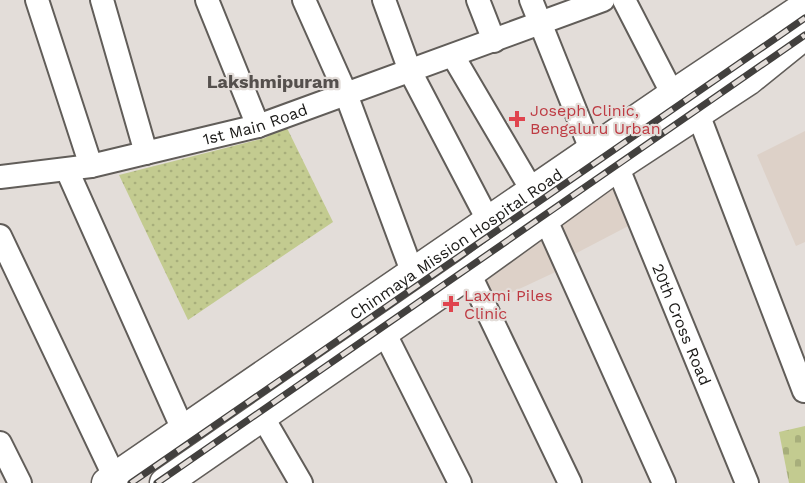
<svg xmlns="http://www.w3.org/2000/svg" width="805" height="483" font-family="'Work Sans',sans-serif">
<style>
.built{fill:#ddd1c8}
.grass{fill:url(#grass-dots)}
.cemetery{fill:url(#cemetery-stones)}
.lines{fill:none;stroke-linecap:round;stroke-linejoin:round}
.minor-casing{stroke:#615d59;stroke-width:26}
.major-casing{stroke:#615d59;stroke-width:33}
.minor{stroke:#fff;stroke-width:22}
.major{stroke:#fff;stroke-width:30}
.rail-casing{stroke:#42403e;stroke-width:7}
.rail{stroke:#e3ddd9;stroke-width:4.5;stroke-dasharray:14;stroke-linecap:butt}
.health-dot{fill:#e0444e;stroke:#e3ddd9;stroke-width:2}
.labels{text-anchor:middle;stroke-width:4.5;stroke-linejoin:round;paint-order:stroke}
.health-label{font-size:16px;fill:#be3a42;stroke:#e3ddd9;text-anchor:start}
.street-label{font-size:16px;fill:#1a1917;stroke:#e3ddd9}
.neighbourhood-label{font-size:18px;font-weight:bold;fill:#55504d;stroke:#e3ddd9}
</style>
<defs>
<pattern id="grass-dots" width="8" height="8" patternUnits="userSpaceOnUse" patternTransform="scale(1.5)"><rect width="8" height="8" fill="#c3cb90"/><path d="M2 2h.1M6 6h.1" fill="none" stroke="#a7ae7b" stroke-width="1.8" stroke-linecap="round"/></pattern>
<pattern id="cemetery-stones" width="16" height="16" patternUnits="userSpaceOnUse" patternTransform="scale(1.5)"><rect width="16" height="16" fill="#c3cb90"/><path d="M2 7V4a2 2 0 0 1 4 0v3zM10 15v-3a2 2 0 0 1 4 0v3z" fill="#a7ae7b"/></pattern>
</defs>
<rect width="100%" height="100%" fill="#e3ddd9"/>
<g class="built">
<polygon points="805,131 805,242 796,246 757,155"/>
<polygon points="619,181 636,222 567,258 552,227"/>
<polygon points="546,231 564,268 487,304 476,280"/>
</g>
<polygon class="grass" points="286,126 333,222 188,320 119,175 265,138"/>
<polygon class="cemetery" points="805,426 805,483 789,483 779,432"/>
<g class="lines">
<defs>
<g id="minor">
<polyline points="37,0 91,166"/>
<polyline points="102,0 146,153"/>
<polyline points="207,0 258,126"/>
<polyline points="304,0 346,94 410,266 414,273"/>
<polyline points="384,0 410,71 489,222"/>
<polyline points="478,0 494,41"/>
<polyline points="531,0 592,152"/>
<polyline points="624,0 673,95"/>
<polyline points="453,56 533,192"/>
<polyline points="698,114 804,391"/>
<path id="s1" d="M617,166l130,317"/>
<polyline points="67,170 184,432"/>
<path id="s2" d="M0,177l91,-11 167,-40 345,-126"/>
<polyline points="545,218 664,483"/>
<polyline points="0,236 115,478"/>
<polyline points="469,273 570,483"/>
<polyline points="384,332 460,483"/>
<polyline points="262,416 301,483"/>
<polyline points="0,443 20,483"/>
</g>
<g id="major">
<path id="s3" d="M107,483l566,-388 132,-88"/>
<polyline points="165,483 469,273 617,166 748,80 805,34"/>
</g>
</defs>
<use href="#minor" class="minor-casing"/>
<use href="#major" class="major-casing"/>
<use href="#minor" class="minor"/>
<use href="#major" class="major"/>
<defs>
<g id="rail">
<polyline points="131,483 805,18"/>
<polyline points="157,483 805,35"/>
</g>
</defs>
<use href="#rail" class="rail-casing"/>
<use href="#rail" class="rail"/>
</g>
<g class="health-dot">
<path d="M514 110h6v6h6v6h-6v6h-6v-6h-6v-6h6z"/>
<path d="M448 295h6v6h6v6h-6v6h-6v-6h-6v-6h6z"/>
</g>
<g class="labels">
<g class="health-label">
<text x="530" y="116">Joseph Clinic,<tspan x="530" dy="18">Bengaluru Urban</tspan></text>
<text x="464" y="301">Laxmi Piles<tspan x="464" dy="18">Clinic</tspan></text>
</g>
<g class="street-label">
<text dy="6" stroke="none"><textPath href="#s2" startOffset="261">1st Main Road</textPath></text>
<text dy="6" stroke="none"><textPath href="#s3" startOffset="423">Chinmaya Mission Hospital Road</textPath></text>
<text dy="6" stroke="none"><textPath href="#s1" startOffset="171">20th Cross Road</textPath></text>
</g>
<g class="neighbourhood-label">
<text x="273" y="88">Lakshmipuram</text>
</g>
</g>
</svg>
